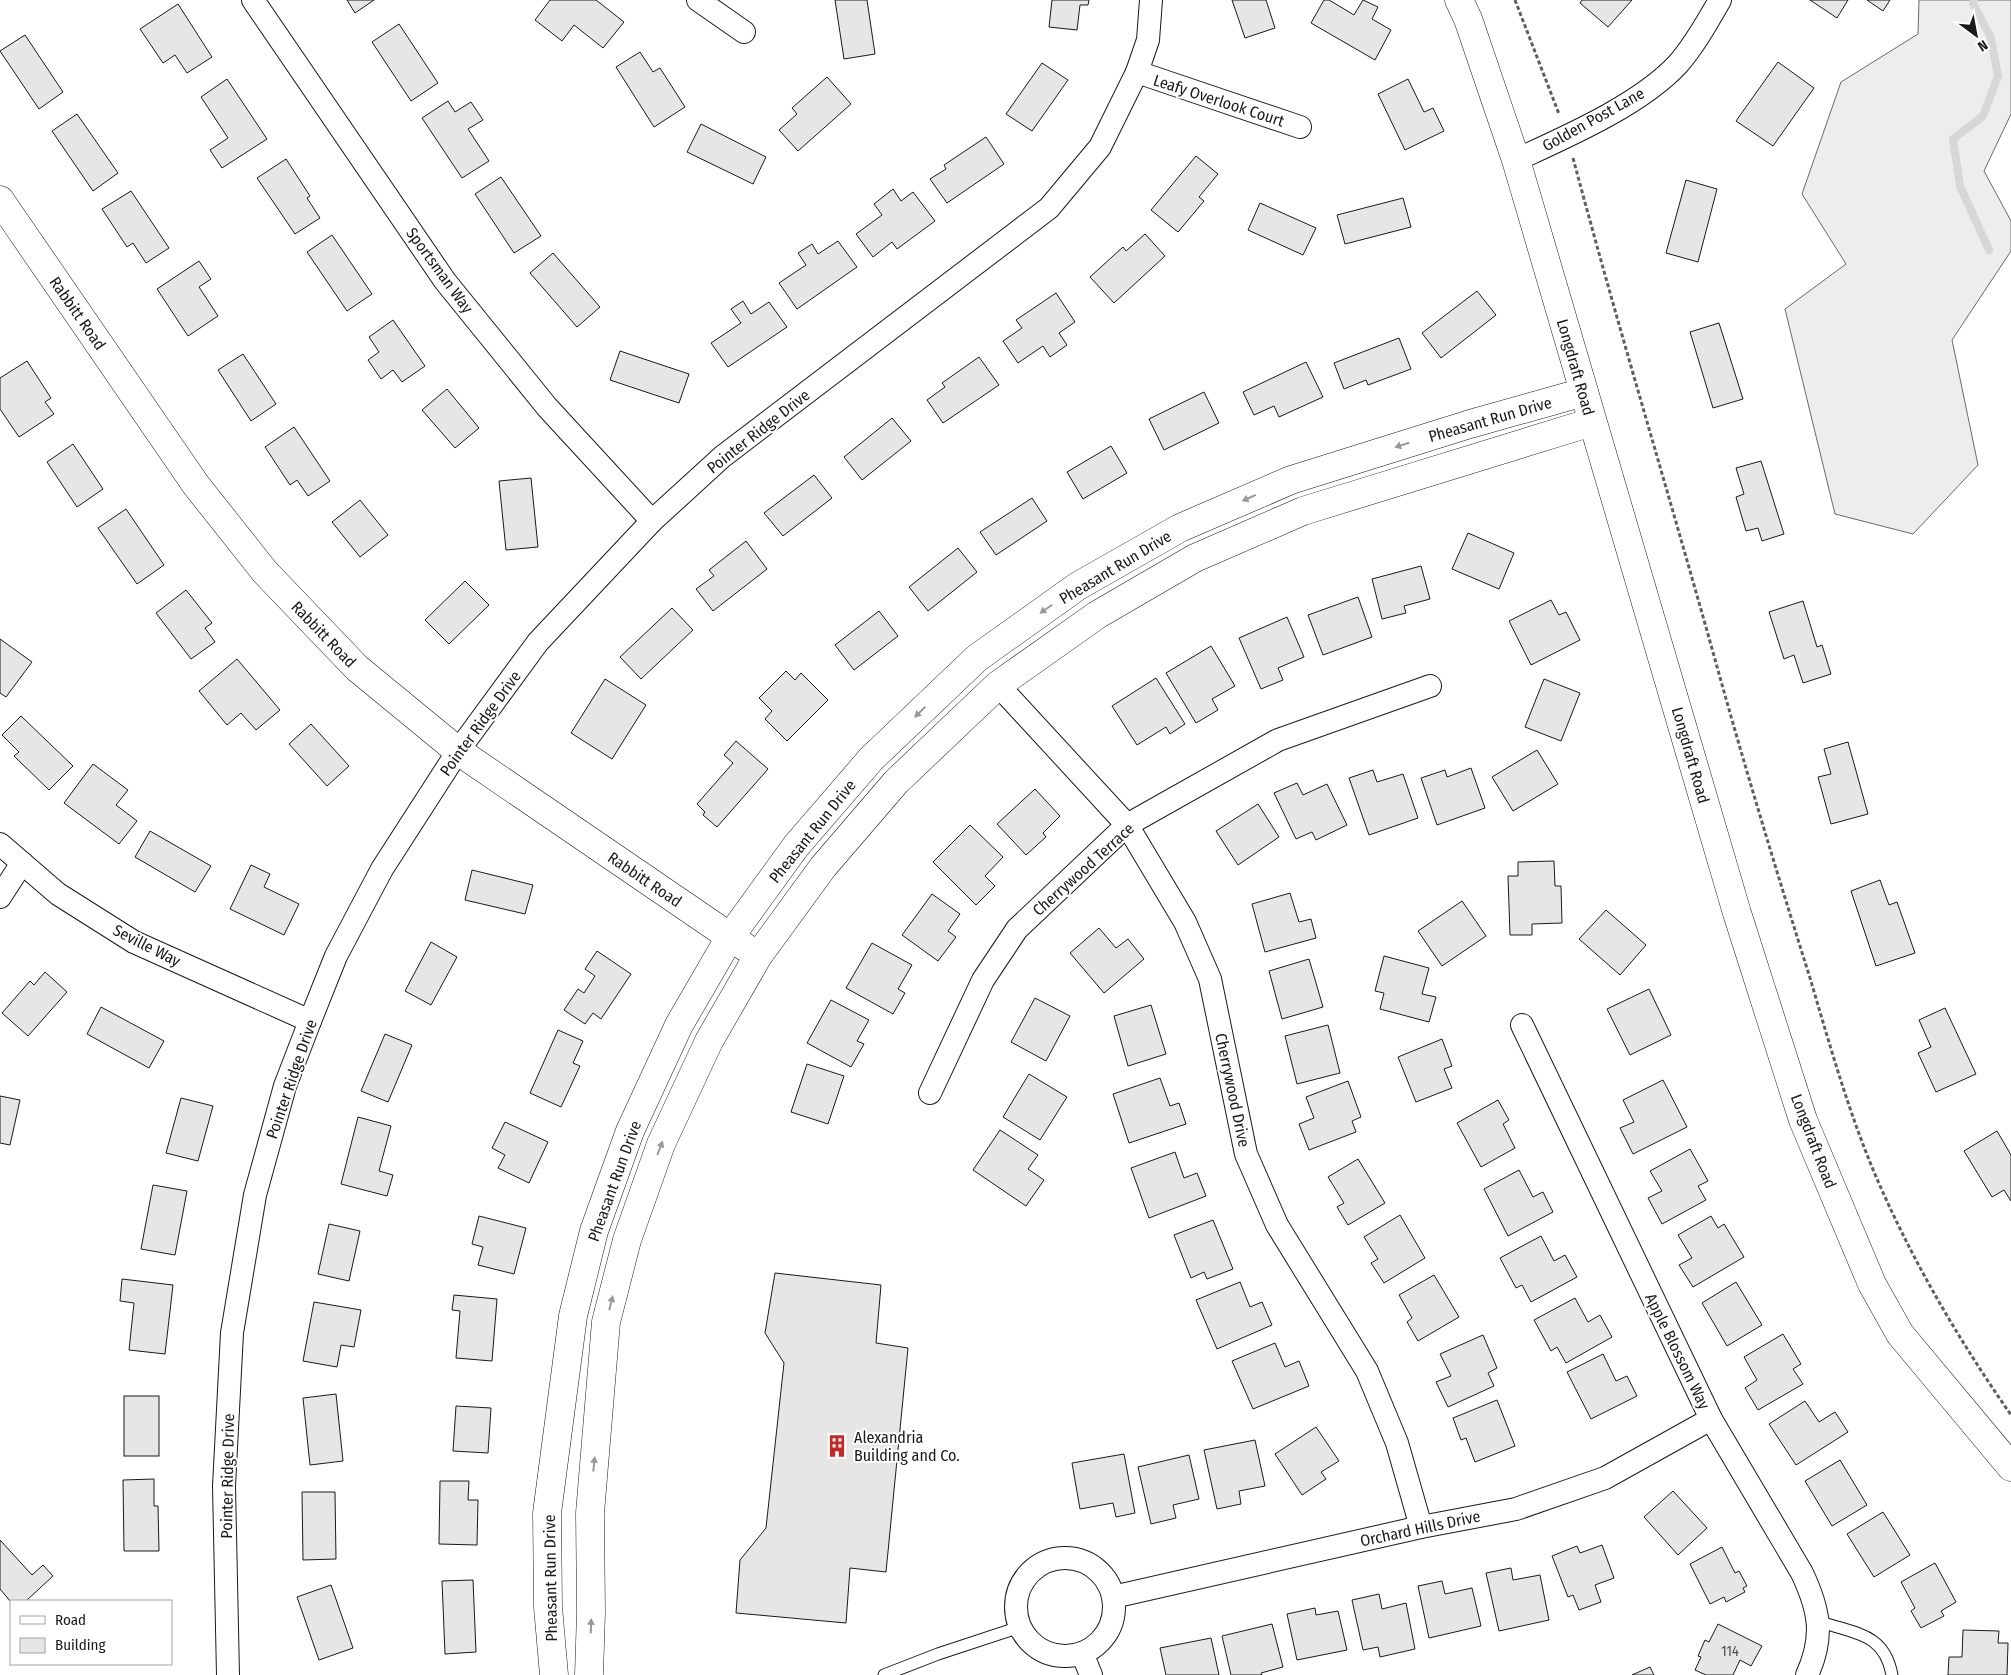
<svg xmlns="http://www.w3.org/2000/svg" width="2011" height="1675" font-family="'Fira Sans Condensed',sans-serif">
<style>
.built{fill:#ededed;stroke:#6a6a6a}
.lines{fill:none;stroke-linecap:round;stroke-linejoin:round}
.stream{stroke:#d7d7d7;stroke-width:8}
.building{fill:#e6e6e6;stroke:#1a1a1a}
.lane-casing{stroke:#1a1a1a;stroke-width:13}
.street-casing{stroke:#1a1a1a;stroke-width:24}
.secondary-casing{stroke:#1a1a1a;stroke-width:29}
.path{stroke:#5f5f5f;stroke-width:3;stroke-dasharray:4 2.5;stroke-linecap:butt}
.lane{stroke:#fff;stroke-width:11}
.street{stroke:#fff;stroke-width:22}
.secondary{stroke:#fff;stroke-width:28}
.oneway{fill:#989898}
.labels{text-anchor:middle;stroke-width:4;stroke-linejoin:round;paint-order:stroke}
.number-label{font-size:14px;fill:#4d4d4d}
.street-label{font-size:16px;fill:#1a1a1a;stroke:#fff}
.poi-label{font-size:16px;fill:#1a1a1a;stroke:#fff;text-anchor:start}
</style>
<rect width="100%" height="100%" fill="#fff"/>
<polygon class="built" points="1919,0 2011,0 2011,114 1984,171 2011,221 2011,251 1952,340 1978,465 1913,534 1835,514 1785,309 1846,264 1802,194 1841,82 1918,34"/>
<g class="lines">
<polyline class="stream" points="1974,0 1973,3 1991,38 1998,76 1983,116 1953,139 1960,186 1989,250"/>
</g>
<g class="building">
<polygon points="347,0 374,0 355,13"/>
<polygon points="550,0 596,0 624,22 603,48 574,25 562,41 535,20"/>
<polygon points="835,0 867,0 875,54 844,59"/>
<polygon points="1052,0 1089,0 1088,5 1080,5 1077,30 1049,27"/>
<polygon points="1232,0 1266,0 1275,28 1245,38"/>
<polygon points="1324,0 1329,0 1354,15 1363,0 1378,7 1372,19 1391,30 1375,60 1311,23"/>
<polygon points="1582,0 1632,0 1608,27 1580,3"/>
<polygon points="1810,0 1848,0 1837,18"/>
<polygon points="1867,0 1890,0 1883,11"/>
<polygon points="178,4 212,57 187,73 175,55 163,63 140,29"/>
<polygon points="399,24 438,83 411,101 372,42"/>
<polygon points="25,35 63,92 39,109 0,51"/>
<polygon points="640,52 653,72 660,68 685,107 654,127 616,67"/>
<polygon points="1778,62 1814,88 1773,146 1736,121"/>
<polygon points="1042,63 1068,80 1032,131 1006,114"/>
<polygon points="827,77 851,104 798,151 779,130 797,114 792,108"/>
<polygon points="227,79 267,139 222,168 210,150 228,138 201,97"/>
<polygon points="1408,79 1424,112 1433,108 1444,131 1405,150 1378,94"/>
<polygon points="448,101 455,112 471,102 483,120 468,129 489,161 462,178 422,118"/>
<polygon points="77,114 118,173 93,191 52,131"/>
<polygon points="701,124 766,157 753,184 687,152"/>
<polygon points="986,137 1004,164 947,203 930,179 946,169 944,165"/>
<polygon points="1196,156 1218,174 1199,197 1204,201 1178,232 1151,210"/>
<polygon points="286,159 310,196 307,198 320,218 295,234 257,178"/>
<polygon points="501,177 541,236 514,253 475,194"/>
<polygon points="1686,180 1717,189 1698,262 1666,253"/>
<polygon points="893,189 901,201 913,192 935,221 897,249 892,242 873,257 856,234 882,215 874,204"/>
<polygon points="131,191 169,248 146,263 133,243 127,247 102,209"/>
<polygon points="1403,198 1411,227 1345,244 1337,215"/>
<polygon points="1260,203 1316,228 1303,255 1248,230"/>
<polygon points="1145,234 1165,256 1114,303 1090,277 1123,247 1126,251"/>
<polygon points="332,235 372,294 347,311 307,252"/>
<polygon points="838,241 857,267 797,309 779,283 806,265 798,253 812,244 818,254"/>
<polygon points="553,253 600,307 577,327 530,273"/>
<polygon points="199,261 211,279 199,287 218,316 188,336 157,289"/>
<polygon points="1477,291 1496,315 1441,358 1422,333"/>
<polygon points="1056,293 1075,322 1059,333 1067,345 1050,357 1043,346 1018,363 1003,341 1022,328 1016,320"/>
<polygon points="743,301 751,314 769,302 787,327 728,367 711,343 741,323 731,309"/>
<polygon points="393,320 425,366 402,382 393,370 381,379 368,360 379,352 369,337"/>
<polygon points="1719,323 1743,399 1713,408 1690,332"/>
<polygon points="1399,338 1411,369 1368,385 1366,380 1344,389 1334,363"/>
<polygon points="620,351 689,374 679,403 610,380"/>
<polygon points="243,354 276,404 251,421 218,370"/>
<polygon points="979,357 999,385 943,423 927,400 945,387 942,383"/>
<polygon points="27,361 51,398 45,402 54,414 19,437 0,409 0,378"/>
<polygon points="1306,362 1323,397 1279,417 1274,406 1254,415 1243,392"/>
<polygon points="447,389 479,428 455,448 422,410"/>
<polygon points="1204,392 1219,423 1164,450 1149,419"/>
<polygon points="892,418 911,441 862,480 844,457"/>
<polygon points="294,427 330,481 308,496 297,480 290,485 265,447"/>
<polygon points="73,444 103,489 77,507 47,462"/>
<polygon points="1111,446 1127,473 1083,499 1067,472"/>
<polygon points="1761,461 1784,534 1762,541 1758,528 1746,531 1736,497 1744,494 1736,468"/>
<polygon points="814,475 832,498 783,536 764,513"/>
<polygon points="531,478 538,547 506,550 499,481"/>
<polygon points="1032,498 1047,521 996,555 980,532"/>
<polygon points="360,500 388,535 360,557 332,522"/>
<polygon points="126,509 164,565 137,584 98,528"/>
<polygon points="1468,533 1514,553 1499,589 1452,569"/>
<polygon points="746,541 767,569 713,611 696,589 714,576 709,570"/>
<polygon points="958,548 977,572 928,611 909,587"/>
<polygon points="1421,566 1430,599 1404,606 1406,613 1382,619 1372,579"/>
<polygon points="465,581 489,605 449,644 425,620"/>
<polygon points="186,590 212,623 205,628 215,642 191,659 156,613"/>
<polygon points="1358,597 1372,637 1323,655 1308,615"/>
<polygon points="1551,600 1559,615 1566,612 1580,640 1531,665 1509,621"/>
<polygon points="1803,601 1817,647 1822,645 1831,674 1803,683 1794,655 1784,659 1769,612"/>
<polygon points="672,608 693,630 641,679 620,657"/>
<polygon points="879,611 898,636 854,670 835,645"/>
<polygon points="1287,617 1304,657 1278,668 1283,680 1261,689 1239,638"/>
<polygon points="0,639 32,662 6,697 0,693"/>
<polygon points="1211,646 1235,686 1212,699 1218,710 1196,723 1166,673"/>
<polygon points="237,659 280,710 256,730 241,713 227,725 199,691"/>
<polygon points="786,671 795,680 801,673 828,700 787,741 765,719 772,711 759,698"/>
<polygon points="1156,678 1185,724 1170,734 1166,727 1137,745 1112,706"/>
<polygon points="605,679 646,705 612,759 571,733"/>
<polygon points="1544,679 1580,693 1561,741 1525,727"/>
<polygon points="21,716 73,766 49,790 14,756 19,752 2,735"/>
<polygon points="311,724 349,766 327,786 289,744"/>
<polygon points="736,741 768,769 717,827 703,815 705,812 697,804 733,763 724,755"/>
<polygon points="1848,742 1868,814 1831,824 1818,777 1831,774 1824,749"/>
<polygon points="1537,750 1558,784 1513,811 1492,777"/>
<polygon points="93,764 128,790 116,805 137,821 119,844 64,803"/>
<polygon points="1471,768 1485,808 1437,825 1421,778 1445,770 1447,777"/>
<polygon points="1373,770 1377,782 1403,774 1418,818 1369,835 1349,778"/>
<polygon points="1297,783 1303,795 1327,784 1347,825 1316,840 1312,832 1296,839 1274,793"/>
<polygon points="1035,789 1060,816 1043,833 1046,837 1026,855 997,824"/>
<polygon points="1258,804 1279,837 1238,865 1216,831"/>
<polygon points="970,825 1003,857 985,876 995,886 976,905 933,862"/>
<polygon points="150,831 211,866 195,892 135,857"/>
<polygon points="1554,861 1555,886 1561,886 1562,923 1532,924 1532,935 1510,935 1508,876 1518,876 1518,862"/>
<polygon points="251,865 270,874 264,887 299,904 284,935 230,909"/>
<polygon points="472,870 533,885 525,914 465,900"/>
<polygon points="1880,880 1889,905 1897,902 1915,953 1876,966 1851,891"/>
<polygon points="1290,893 1299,922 1311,919 1316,938 1265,952 1252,904"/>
<polygon points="932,894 960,914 948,931 956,937 938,961 902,935"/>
<polygon points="1462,901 1486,936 1442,966 1418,931"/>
<polygon points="1606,910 1646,945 1620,975 1579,939"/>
<polygon points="1099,928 1116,948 1128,939 1144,959 1104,993 1070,953"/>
<polygon points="431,942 457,957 431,1005 405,991"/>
<polygon points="872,943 912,965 898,989 905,993 893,1014 846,988"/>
<polygon points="597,951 631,974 601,1019 593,1013 585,1024 564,1010 578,989 584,993 595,976 585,969"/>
<polygon points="1384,956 1429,968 1422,994 1436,997 1429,1022 1380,1009 1384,993 1375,991"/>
<polygon points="1309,959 1323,1007 1282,1019 1269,971"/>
<polygon points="45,972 67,992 28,1036 2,1013 30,981 34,985"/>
<polygon points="1649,989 1671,1035 1630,1055 1607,1009"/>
<polygon points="1035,998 1070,1016 1046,1061 1011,1042"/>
<polygon points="831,1000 869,1020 857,1041 864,1044 851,1067 807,1043"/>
<polygon points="1151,1005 1166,1054 1128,1066 1114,1016"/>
<polygon points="101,1007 164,1041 149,1068 87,1034"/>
<polygon points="1945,1008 1976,1074 1936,1092 1918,1053 1931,1047 1919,1020"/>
<polygon points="1328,1025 1340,1073 1297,1084 1285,1036"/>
<polygon points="558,1030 583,1041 573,1063 580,1066 561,1107 530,1093"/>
<polygon points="385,1034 412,1045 388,1102 361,1091"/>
<polygon points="1442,1039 1452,1066 1444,1069 1452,1088 1416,1102 1398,1057"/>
<polygon points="807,1064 844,1076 828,1124 791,1112"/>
<polygon points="1029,1074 1067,1097 1040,1140 1003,1117"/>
<polygon points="1160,1078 1170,1106 1179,1103 1186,1124 1129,1143 1113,1094"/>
<polygon points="1663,1080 1687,1127 1633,1154 1620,1128 1634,1122 1623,1100"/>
<polygon points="1348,1081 1361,1117 1352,1121 1356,1132 1309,1150 1299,1124 1314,1118 1306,1097"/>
<polygon points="0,1096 20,1100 10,1145 0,1143"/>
<polygon points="181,1098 213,1106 198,1161 166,1153"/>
<polygon points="1498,1100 1509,1120 1503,1124 1515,1148 1481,1167 1457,1123"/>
<polygon points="358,1117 391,1126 379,1171 393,1175 387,1196 341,1184"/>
<polygon points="505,1122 548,1142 529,1183 498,1168 505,1155 492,1148"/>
<polygon points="1000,1130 1038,1155 1028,1169 1044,1180 1026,1206 973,1170"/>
<polygon points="1997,1131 2011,1155 2011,1201 2004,1190 1992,1197 1964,1151"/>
<polygon points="1690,1149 1708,1181 1698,1186 1706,1200 1662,1224 1648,1198 1662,1191 1650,1171"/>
<polygon points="1175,1152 1184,1178 1197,1173 1206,1196 1149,1218 1131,1168"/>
<polygon points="1358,1159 1385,1203 1348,1225 1337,1207 1344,1203 1328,1177"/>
<polygon points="1519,1170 1533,1197 1543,1192 1553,1212 1508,1236 1484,1189"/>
<polygon points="153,1185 187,1191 175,1255 141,1249"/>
<polygon points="1400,1215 1425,1258 1384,1283 1371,1263 1378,1259 1364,1237"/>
<polygon points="479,1216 526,1228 514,1274 478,1265 483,1247 472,1244"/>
<polygon points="1711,1216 1718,1228 1724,1224 1744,1257 1693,1287 1679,1265 1692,1258 1678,1235"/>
<polygon points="1213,1220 1233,1269 1207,1279 1204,1272 1191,1278 1174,1235"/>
<polygon points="329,1224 360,1231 349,1281 318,1274"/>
<polygon points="1541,1236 1554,1261 1565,1255 1577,1277 1531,1302 1522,1285 1516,1288 1500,1258"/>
<polygon points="775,1273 881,1285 876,1343 908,1348 886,1572 850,1568 846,1623 736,1613 740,1560 766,1528 784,1363 765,1333"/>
<polygon points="1434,1275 1459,1317 1418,1341 1407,1322 1412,1318 1399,1295"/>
<polygon points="122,1279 173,1285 165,1354 129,1350 134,1303 120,1301"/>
<polygon points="1240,1282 1250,1307 1262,1302 1272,1325 1217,1349 1196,1300"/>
<polygon points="1736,1282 1762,1325 1727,1346 1702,1303"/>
<polygon points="454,1295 497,1299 492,1361 456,1358 460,1311 452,1310"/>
<polygon points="1575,1298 1588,1322 1600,1315 1612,1337 1566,1363 1557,1347 1551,1351 1534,1320"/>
<polygon points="314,1302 361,1310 354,1347 341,1345 337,1367 303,1361"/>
<polygon points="1783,1334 1801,1364 1793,1369 1803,1384 1758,1410 1745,1388 1757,1380 1744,1357"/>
<polygon points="1483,1335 1497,1368 1488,1373 1494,1386 1448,1407 1436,1382 1451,1376 1440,1354"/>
<polygon points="1275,1343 1285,1367 1299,1361 1309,1386 1253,1409 1232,1361"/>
<polygon points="1603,1354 1616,1381 1627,1376 1637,1396 1591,1419 1567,1372"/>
<polygon points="336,1394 343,1461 310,1465 303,1398"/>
<rect x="124" y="1396" width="35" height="60"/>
<polygon points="1497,1400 1515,1446 1475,1462 1466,1438 1461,1440 1453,1418"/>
<polygon points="1805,1401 1819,1422 1835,1412 1848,1432 1796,1465 1769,1424"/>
<polygon points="456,1406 491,1408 488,1453 453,1451"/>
<polygon points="1316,1427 1339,1461 1321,1472 1326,1479 1302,1495 1275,1454"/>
<polygon points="1255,1440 1265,1486 1239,1491 1241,1504 1217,1509 1204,1450"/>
<polygon points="1124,1454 1135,1513 1116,1517 1113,1503 1080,1509 1072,1463"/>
<polygon points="1189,1455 1199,1499 1173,1505 1176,1518 1151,1524 1138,1467"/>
<polygon points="1840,1460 1867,1505 1832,1526 1805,1481"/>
<polygon points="154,1479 154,1506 158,1506 159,1551 124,1551 123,1480"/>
<polygon points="440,1481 469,1481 468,1500 478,1500 477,1545 439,1544"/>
<polygon points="1673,1491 1707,1528 1678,1555 1644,1517"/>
<polygon points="302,1492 335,1492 336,1559 303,1560"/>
<polygon points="1883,1512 1910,1555 1874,1577 1847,1534"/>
<polygon points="0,1540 32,1575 43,1565 53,1576 26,1601 11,1602 0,1589"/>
<polygon points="1602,1545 1614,1578 1595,1585 1601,1602 1579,1610 1573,1595 1568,1597 1552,1556 1577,1546 1580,1553"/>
<polygon points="1722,1547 1735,1573 1739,1571 1747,1586 1743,1588 1745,1592 1726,1602 1724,1597 1710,1604 1690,1564"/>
<polygon points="1935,1563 1956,1602 1941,1611 1944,1616 1921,1628 1911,1611 1915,1608 1901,1582"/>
<polygon points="1511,1568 1513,1580 1540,1575 1549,1620 1499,1631 1486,1573"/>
<polygon points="473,1580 476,1652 445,1654 442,1581"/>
<polygon points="1442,1581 1445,1594 1472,1588 1481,1626 1429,1638 1418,1586"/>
<polygon points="331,1585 353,1648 319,1660 297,1597"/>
<polygon points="1379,1594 1382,1609 1406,1603 1415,1649 1380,1657 1378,1647 1363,1650 1352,1600"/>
<polygon points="1315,1608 1316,1615 1338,1611 1347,1650 1297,1660 1287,1614"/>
<polygon points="1272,1624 1283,1667 1261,1673 1262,1675 1231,1675 1222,1636"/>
<polygon points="1718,1624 1762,1646 1751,1666 1740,1660 1733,1675 1706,1675 1695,1670 1701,1657 1698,1656 1705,1640 1709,1642"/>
<polygon points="1963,1630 1999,1631 1998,1643 2008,1643 2007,1675 1948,1675 1949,1657 1962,1657"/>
<polygon points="1211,1638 1219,1675 1166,1675 1160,1648"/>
<polygon points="1650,1667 1654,1675 1632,1675"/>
</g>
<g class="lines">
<defs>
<g id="lane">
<path d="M1819,1621c33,13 65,10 73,54"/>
<polyline points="884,1675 938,1654 1020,1627"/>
</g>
<g id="street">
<polyline points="253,0 445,281 547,407 652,521"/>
<polyline points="698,0 744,32"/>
<polyline points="1137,72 1300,127"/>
<path d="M1516,160c50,-23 124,-55 162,-96 16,-18 30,-43 42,-64"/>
<polyline points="998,685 1127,825 1185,922 1210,979 1246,1154 1277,1225 1367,1371 1397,1443 1421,1527"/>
<polyline points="0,844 58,894 134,942 310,1021"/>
<polyline points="0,897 22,863"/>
<path d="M1522,1025l189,394 91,154c17,36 23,63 5,102"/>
<polyline points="930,1093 983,980 1017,929 1127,825 1278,740 1430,686"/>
<circle cx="1065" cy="1607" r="49"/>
<polyline points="1113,1597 1421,1527 1516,1509 1605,1478 1711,1419"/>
<polyline points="1082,1653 1091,1675"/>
<polyline points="228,1675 224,1486 232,1333 255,1195 285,1086 310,1021 336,956 382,869 458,751 538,642 652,521 722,457 1049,208 1100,147 1137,72 1148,40 1151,0"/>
</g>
<g id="secondary">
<polyline points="1459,0 1468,19 1516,160 1737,913 1803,1120 1872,1284 1900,1334 2011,1467"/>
<polyline points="0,200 196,485 265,572 357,668 458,751 745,947"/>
<polyline points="554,1675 548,1607 547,1513 573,1316 594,1231 630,1131 679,1025 730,937 796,846 871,759 977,658 1078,586 1180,528 1291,480 1470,424 1584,392"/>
<polyline points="589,1675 591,1612 590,1513 606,1322 627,1240 661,1144 709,1041 758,956 823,867 896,782 998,685 1097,615 1195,558 1303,511 1592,422"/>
</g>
</defs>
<use href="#lane" class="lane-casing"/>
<use href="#street" class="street-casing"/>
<use href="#secondary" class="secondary-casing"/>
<g class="path">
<polyline points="1515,0 1559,114"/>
<path d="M1573,158c45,169 96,336 143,505 29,105 61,210 94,315 21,71 41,143 71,210 36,81 80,155 130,227"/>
</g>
<use href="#lane" class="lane"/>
<use href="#street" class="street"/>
<use href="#secondary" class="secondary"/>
</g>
<defs><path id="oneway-solid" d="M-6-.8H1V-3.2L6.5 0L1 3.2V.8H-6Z" transform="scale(1.25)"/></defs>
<g class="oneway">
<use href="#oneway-solid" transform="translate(1402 445) rotate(163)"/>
<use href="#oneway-solid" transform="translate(1249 498) rotate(156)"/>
<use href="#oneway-solid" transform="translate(1046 609) rotate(145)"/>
<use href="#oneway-solid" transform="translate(920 712) rotate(136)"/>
<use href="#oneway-solid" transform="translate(660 1148) rotate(-69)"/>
<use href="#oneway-solid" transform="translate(611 1303) rotate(-76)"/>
<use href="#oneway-solid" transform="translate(594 1464) rotate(-85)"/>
<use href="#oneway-solid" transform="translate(591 1626) rotate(-88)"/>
</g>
<defs>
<symbol id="building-bare" viewBox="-9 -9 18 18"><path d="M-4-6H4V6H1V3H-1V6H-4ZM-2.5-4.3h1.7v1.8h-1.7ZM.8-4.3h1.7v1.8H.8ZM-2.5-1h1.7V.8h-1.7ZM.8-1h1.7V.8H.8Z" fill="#c62828" stroke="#fff" stroke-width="2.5" paint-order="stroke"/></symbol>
</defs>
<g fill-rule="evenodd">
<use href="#building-bare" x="821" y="1430" width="32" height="32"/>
</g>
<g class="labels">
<g class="number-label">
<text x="1730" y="1656">114</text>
</g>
<g class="street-label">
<text transform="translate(1219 100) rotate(18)" y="6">Leafy Overlook Court</text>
<text transform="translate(1593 119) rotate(-29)" y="6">Golden Post Lane</text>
<text transform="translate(440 270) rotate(54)" y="6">Sportsman Way</text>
<text transform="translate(78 313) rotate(55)" y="6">Rabbitt Road</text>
<text transform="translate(1576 367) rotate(74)" y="6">Longdraft Road</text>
<text transform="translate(1490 419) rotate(-16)" y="6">Pheasant Run Drive</text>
<text transform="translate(758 431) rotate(-38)" y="6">Pointer Ridge Drive</text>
<text transform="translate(1115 567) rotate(-31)" y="6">Pheasant Run Drive</text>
<text transform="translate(324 634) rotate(46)" y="6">Rabbitt Road</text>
<text transform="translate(480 723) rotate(-54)" y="6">Pointer Ridge Drive</text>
<text transform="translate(1691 755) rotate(74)" y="6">Longdraft Road</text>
<text transform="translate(812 831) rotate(-51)" y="6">Pheasant Run Drive</text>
<text transform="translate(1083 869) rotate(-42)" y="6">Cherrywood Terrace</text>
<text transform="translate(645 879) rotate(34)" y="6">Rabbitt Road</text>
<text transform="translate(147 945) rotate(27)" y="6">Seville Way</text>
<text transform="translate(291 1079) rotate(-71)" y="6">Pointer Ridge Drive</text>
<text transform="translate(1233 1090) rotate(78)" y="6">Cherrywood Drive</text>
<text transform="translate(1814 1141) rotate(69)" y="6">Longdraft Road</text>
<text transform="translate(614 1181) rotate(-70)" y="6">Pheasant Run Drive</text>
<text transform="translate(1678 1351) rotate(64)" y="6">Apple Blossom Way</text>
<text transform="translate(227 1476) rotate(-89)" y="6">Pointer Ridge Drive</text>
<text transform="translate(1420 1528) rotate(-12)" y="6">Orchard Hills Drive</text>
<text transform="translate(550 1578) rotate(-91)" y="6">Pheasant Run Drive</text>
</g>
<g class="poi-label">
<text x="854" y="1443">Alexandria<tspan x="854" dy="18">Building and Co.</tspan></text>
</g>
</g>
<rect x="10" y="1600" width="162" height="65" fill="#ffffff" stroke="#a3a3a3"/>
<rect x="20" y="1616" width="25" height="8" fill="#ffffff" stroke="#a3a3a3"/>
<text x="55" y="1625" font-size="15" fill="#1a1a1a">Road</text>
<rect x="20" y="1638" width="25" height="15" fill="#e6e6e6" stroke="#a3a3a3"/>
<text x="55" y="1650" font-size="15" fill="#1a1a1a">Building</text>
<g transform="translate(1976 35) rotate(148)" stroke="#ffffff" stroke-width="4" paint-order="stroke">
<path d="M0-4L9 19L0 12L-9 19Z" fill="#1a1a1a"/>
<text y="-8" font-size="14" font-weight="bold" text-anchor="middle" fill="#1a1a1a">N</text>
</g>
</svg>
